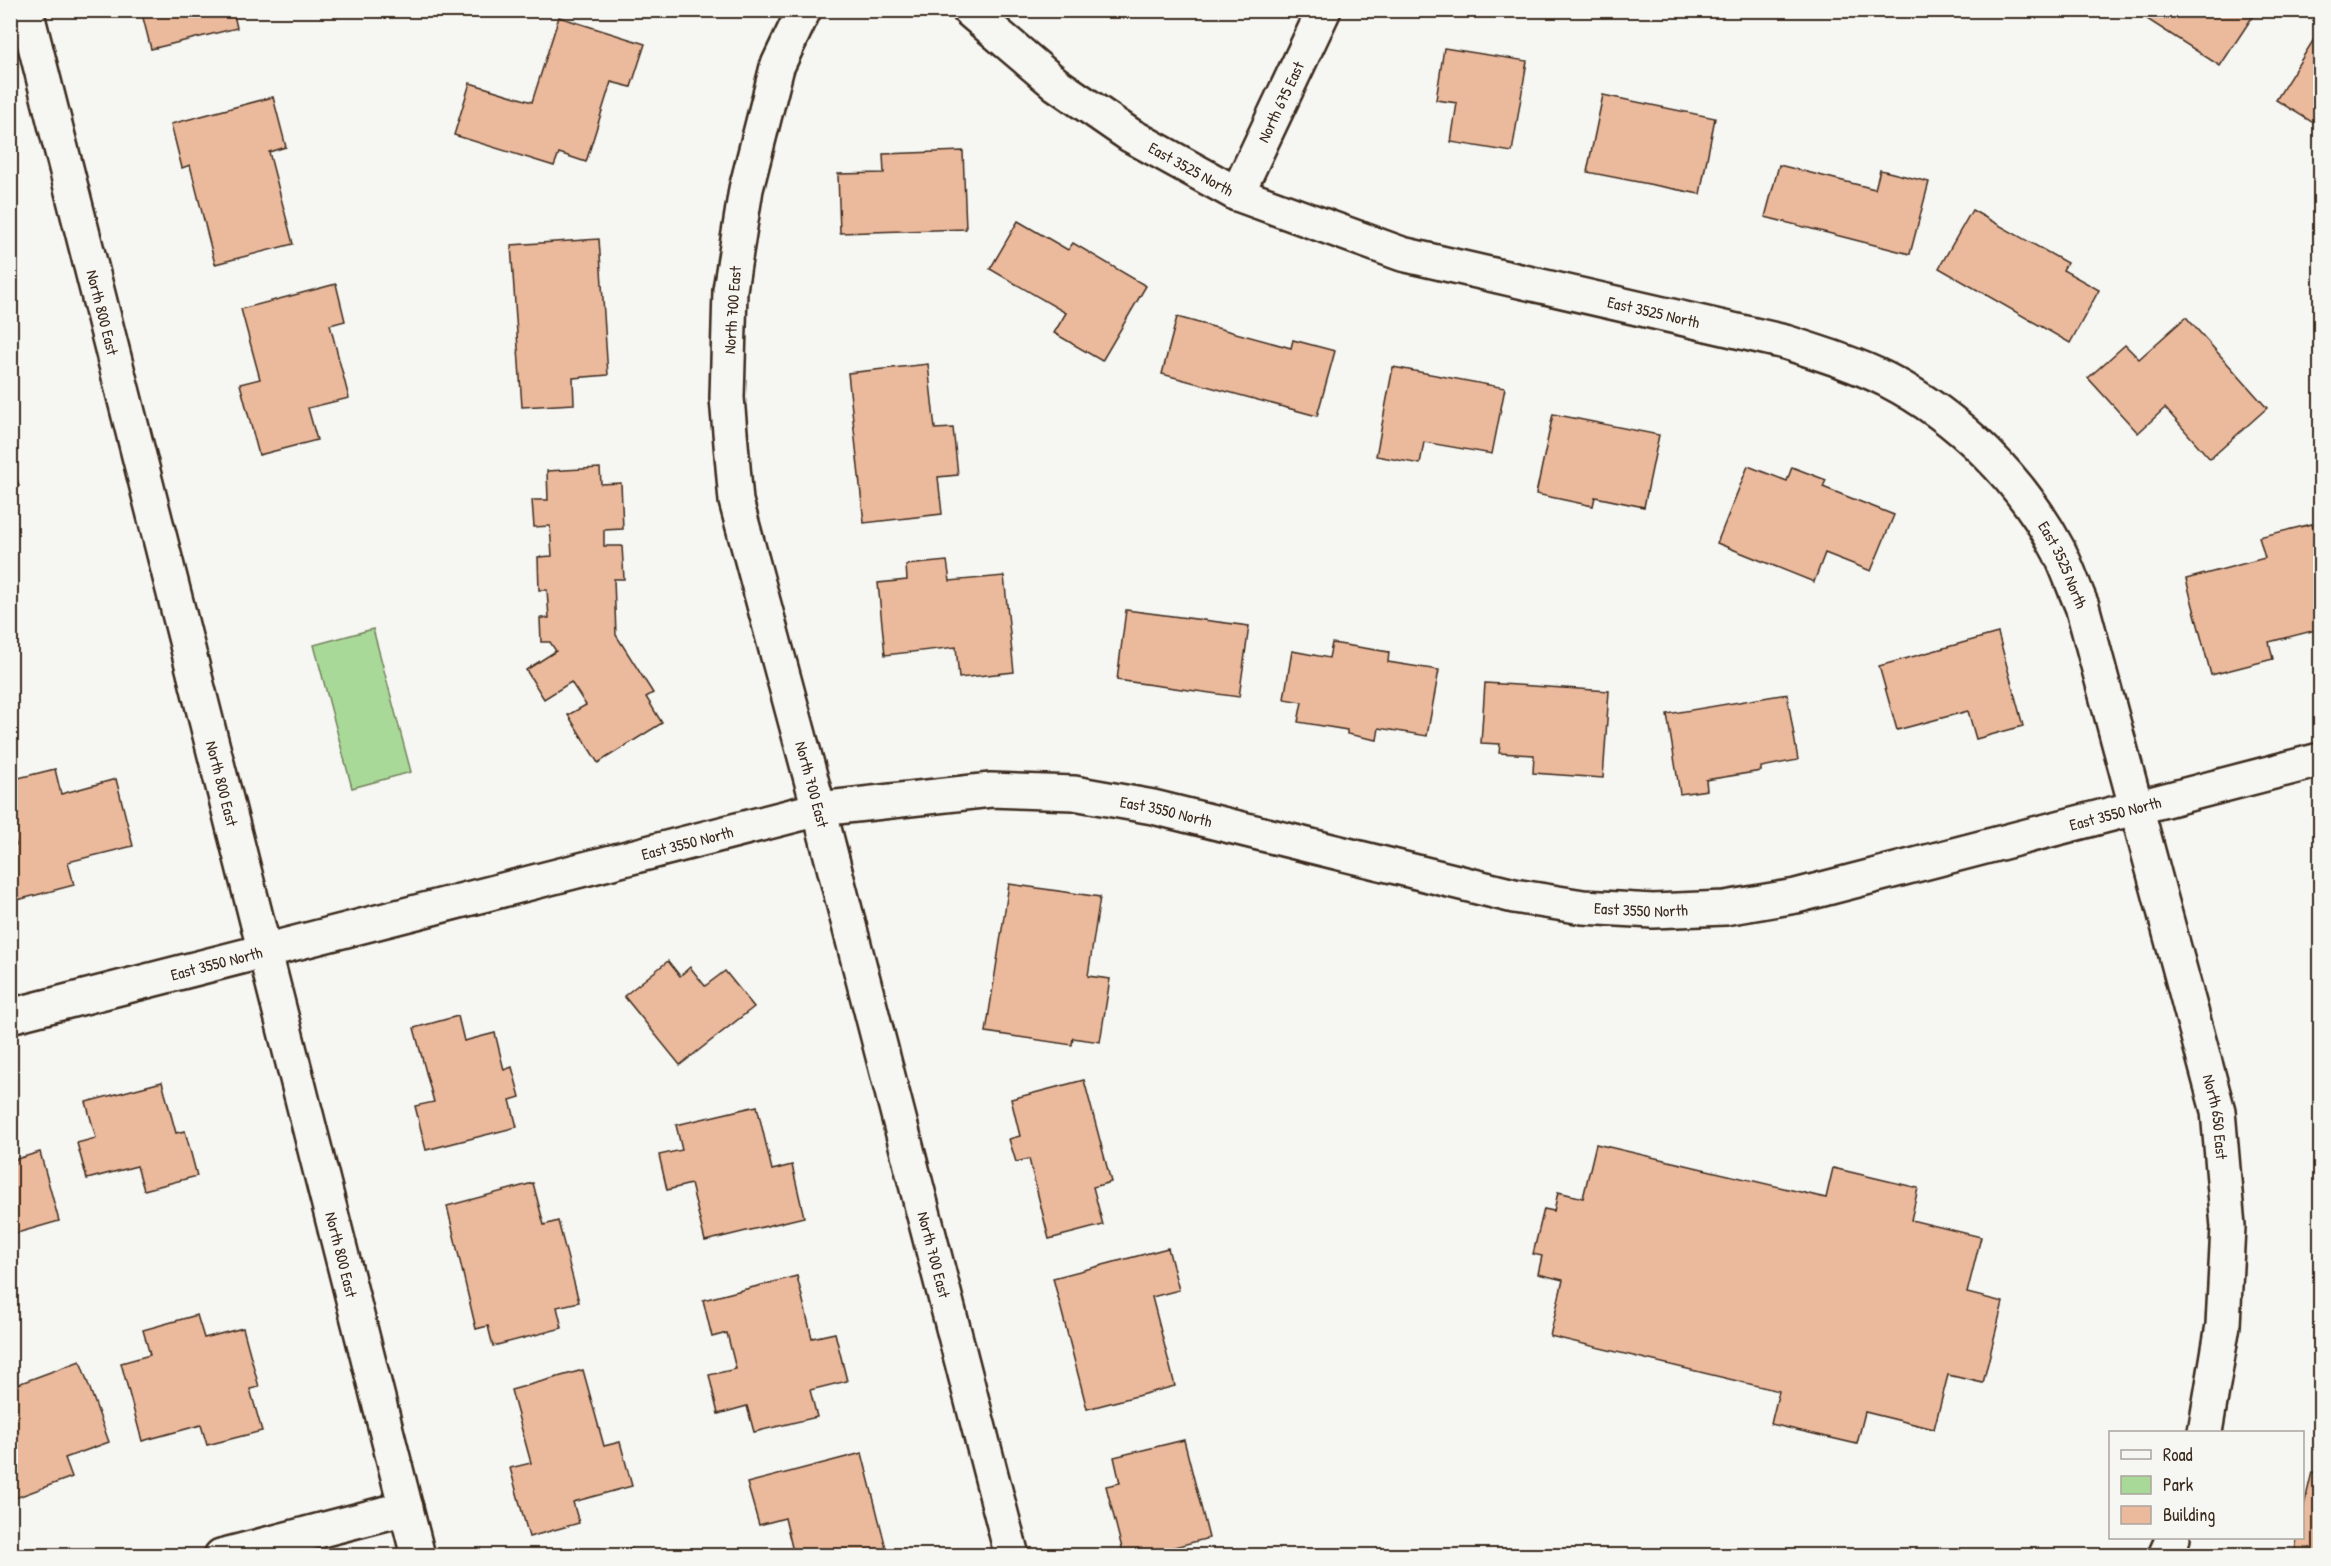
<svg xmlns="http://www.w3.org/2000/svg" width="2331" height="1566" font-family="'Patrick Hand',sans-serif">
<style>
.green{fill:#a9d999;stroke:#72825c;stroke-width:1.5}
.building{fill:#ebb99c;stroke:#3b2a1e;stroke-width:1.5}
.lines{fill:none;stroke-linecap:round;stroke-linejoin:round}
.minor-casing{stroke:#3b2a1e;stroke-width:38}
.minor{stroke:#f6f6f2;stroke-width:33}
.labels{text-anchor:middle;stroke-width:6;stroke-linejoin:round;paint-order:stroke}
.street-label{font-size:16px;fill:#3b2a1e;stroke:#f6f6f2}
</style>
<rect width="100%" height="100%" fill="#f6f6f2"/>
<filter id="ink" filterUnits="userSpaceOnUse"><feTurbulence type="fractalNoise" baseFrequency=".0167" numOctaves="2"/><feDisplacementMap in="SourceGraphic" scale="12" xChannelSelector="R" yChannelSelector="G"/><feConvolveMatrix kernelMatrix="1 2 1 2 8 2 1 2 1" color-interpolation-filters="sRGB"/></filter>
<g filter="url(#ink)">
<polygon class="green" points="373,629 411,772 352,788 314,645"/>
<g class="building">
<polygon points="141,10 233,10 237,28 151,49"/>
<polygon points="2133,10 2257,10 2220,66"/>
<polygon points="559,17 645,44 631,87 611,82 586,162 559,153 554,166 454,135 470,83 532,102"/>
<polygon points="2316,36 2320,38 2320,127 2276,100"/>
<polygon points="1444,48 1527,61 1512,152 1451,142 1457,103 1436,100"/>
<polygon points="1603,95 1715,118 1700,194 1587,172"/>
<polygon points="273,97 286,147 269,152 293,244 215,264 190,165 182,168 171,124"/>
<polygon points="963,151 966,229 840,233 838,174 884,173 883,154"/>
<polygon points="1779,165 1875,189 1880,170 1929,182 1910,254 1765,217"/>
<polygon points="1972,210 2067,263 2063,270 2099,290 2070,343 1939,268"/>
<polygon points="1018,221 1068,250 1073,243 1146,286 1102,361 1054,333 1066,313 990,269"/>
<polygon points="599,239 608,375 573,378 574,404 522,407 511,245"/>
<polygon points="336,284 345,321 330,325 349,398 308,408 317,440 259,455 240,384 260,379 241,309"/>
<polygon points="1177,317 1291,348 1293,340 1335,351 1317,416 1162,374"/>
<polygon points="2186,317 2267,408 2210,459 2165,408 2138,433 2088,378 2125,345 2139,359"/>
<polygon points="928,364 935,429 953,428 958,475 938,477 942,514 864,523 848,373"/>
<polygon points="1393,367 1505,388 1492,454 1424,442 1420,464 1376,456"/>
<polygon points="1553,414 1659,435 1644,507 1595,497 1593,506 1536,494"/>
<polygon points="10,456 19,486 10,488"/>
<polygon points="1748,466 1787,481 1792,467 1826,480 1823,487 1894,515 1871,571 1825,553 1814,582 1717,543"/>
<polygon points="600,468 601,484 621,483 623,529 604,530 604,546 622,546 624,579 614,579 616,635 653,693 646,697 662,723 598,763 568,715 586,705 571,682 544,699 526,670 556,651 550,642 541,642 540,618 549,618 547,590 539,590 538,557 552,556 550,526 534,527 532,500 548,500 547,471"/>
<polygon points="2312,524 2320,551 2320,629 2269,642 2273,659 2211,675 2186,579 2265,558 2259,537"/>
<polygon points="947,561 950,581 1004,576 1014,672 959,678 956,647 885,655 878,583 907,580 906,565"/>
<polygon points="1126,610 1249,626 1239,697 1117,680"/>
<polygon points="1998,633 2023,726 1976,739 1968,711 1897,730 1879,666"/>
<polygon points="1332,643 1389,652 1388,662 1439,670 1427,736 1379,728 1377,740 1347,734 1347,730 1298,722 1302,702 1284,699 1292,651 1329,658"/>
<polygon points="1485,683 1609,691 1603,778 1533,773 1534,755 1499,753 1500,744 1481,743"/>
<polygon points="1787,694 1798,760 1761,767 1761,771 1706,780 1707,790 1680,794 1667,714"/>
<polygon points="55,769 61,794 116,779 133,846 68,862 74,885 10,902 10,846 16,845 10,823 10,780"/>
<polygon points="1009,884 1100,897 1088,976 1110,979 1100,1042 1073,1038 1072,1045 986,1032"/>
<polygon points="668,961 680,976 690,967 705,986 725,971 754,1007 680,1065 624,996"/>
<polygon points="458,1016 464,1041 495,1033 504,1070 512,1067 520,1097 510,1100 517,1127 426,1150 415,1106 434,1102 414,1028"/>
<polygon points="1084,1080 1111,1182 1093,1187 1103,1225 1049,1239 1029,1159 1016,1162 1009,1139 1020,1136 1011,1099"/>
<polygon points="162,1082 176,1133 185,1131 197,1176 144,1190 137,1166 87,1179 77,1143 96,1138 86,1102"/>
<polygon points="757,1106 772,1170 792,1165 804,1217 705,1241 691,1184 667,1190 659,1155 682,1150 676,1125"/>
<polygon points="1596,1144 1826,1198 1833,1168 1918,1188 1911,1220 1981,1237 1967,1293 2003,1302 1983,1383 1948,1375 1934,1429 1865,1412 1857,1444 1771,1424 1779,1391 1550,1336 1563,1280 1538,1274 1542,1256 1533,1254 1544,1209 1554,1211 1558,1192 1583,1198"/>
<polygon points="40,1152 59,1221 10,1235 10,1161"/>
<polygon points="533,1183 544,1225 558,1221 579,1302 557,1307 562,1328 493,1346 488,1326 476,1329 447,1206"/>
<polygon points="1168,1248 1179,1290 1152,1297 1175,1386 1087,1409 1053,1278"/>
<polygon points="797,1276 812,1338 835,1333 847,1381 810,1390 817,1417 754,1432 747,1406 718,1414 709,1375 736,1369 727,1333 712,1337 703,1300"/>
<polygon points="197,1315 204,1338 243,1328 259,1387 250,1389 262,1431 207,1445 201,1425 142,1441 121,1363 150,1355 143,1330"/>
<polygon points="80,1361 109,1442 65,1458 72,1477 10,1500 10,1387"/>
<polygon points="583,1370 604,1446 620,1442 632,1486 573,1502 579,1523 529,1537 510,1468 531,1463 511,1390"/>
<polygon points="1184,1440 1209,1538 1140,1556 1124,1556 1106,1486 1120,1483 1114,1457"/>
<polygon points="862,1453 888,1556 794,1556 785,1518 759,1525 747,1483"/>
<polygon points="2312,1472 2320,1474 2320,1556 2294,1556 2297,1538 2302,1538 2302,1514"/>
<polygon points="631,1548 633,1556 604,1556"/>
</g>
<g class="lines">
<defs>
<g id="minor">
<path id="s1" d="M26,10l392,1546"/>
<path id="s2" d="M804,10l-27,57 -31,122 -16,101 -3,108 9,103 83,308 193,747"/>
<path id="s3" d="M969,10l87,74 74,51 107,59 165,60 383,88c34,11 70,22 102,38 72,37 135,100 172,171 9,18 15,37 23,55l136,505 10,116 -5,98 -18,107"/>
<path id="s4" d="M1237,194l87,-184"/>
<path id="s5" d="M10,1016l809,-207 172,-19 83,3 79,14 361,89 69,11 70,4 72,-3 71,-12 524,-136"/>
<polyline points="221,1556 406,1508"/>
<polyline points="2165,1556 2173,1538"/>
</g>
</defs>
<use href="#minor" class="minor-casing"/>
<use href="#minor" class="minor"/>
</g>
</g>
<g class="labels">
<g class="street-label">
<text dy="6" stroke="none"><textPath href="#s4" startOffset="102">North 675 East</textPath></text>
<text dy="6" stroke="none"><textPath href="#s3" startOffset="274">East 3525 North</textPath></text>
<text transform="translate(732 310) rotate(-86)" y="6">North 700 East</text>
<text dy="6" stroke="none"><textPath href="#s1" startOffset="312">North 800 East</textPath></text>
<text dy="6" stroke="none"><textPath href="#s3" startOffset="760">East 3525 North</textPath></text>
<text dy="6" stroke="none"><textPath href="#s3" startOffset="1264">East 3525 North</textPath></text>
<text dy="6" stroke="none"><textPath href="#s1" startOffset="798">North 800 East</textPath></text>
<text dy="6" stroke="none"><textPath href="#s2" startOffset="796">North 700 East</textPath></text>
<text dy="6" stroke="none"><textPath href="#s5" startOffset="1185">East 3550 North</textPath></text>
<text dy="6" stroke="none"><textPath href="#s5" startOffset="2157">East 3550 North</textPath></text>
<text dy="6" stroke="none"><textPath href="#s5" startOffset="699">East 3550 North</textPath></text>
<text dy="6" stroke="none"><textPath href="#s5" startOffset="1671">East 3550 North</textPath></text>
<text dy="6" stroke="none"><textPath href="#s5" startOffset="213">East 3550 North</textPath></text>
<text dy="6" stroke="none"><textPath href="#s3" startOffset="1838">North 650 East</textPath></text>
<text dy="6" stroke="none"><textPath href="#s1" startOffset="1284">North 800 East</textPath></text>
<text dy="6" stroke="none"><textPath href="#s2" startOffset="1282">North 700 East</textPath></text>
</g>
</g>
<rect width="2331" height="1566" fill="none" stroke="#f6f6f2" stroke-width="36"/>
<rect x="18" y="18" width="2295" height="1530" fill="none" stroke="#3b2a1e" stroke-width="2" filter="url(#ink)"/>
<rect x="2109" y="1431" width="195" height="108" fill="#f6f6f2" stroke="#aba49d" stroke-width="1.5"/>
<rect x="2121" y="1450" width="30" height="9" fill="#f6f6f2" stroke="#aba49d" stroke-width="1.5"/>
<text x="2163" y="1461" font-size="18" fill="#3b2a1e">Road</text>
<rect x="2121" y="1476" width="30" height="18" fill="#a9d999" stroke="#aba49d" stroke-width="1.5"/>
<text x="2163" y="1491" font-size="18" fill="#3b2a1e">Park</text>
<rect x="2121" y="1506" width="30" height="18" fill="#ebb99c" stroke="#aba49d" stroke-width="1.5"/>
<text x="2163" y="1521" font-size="18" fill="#3b2a1e">Building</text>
</svg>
